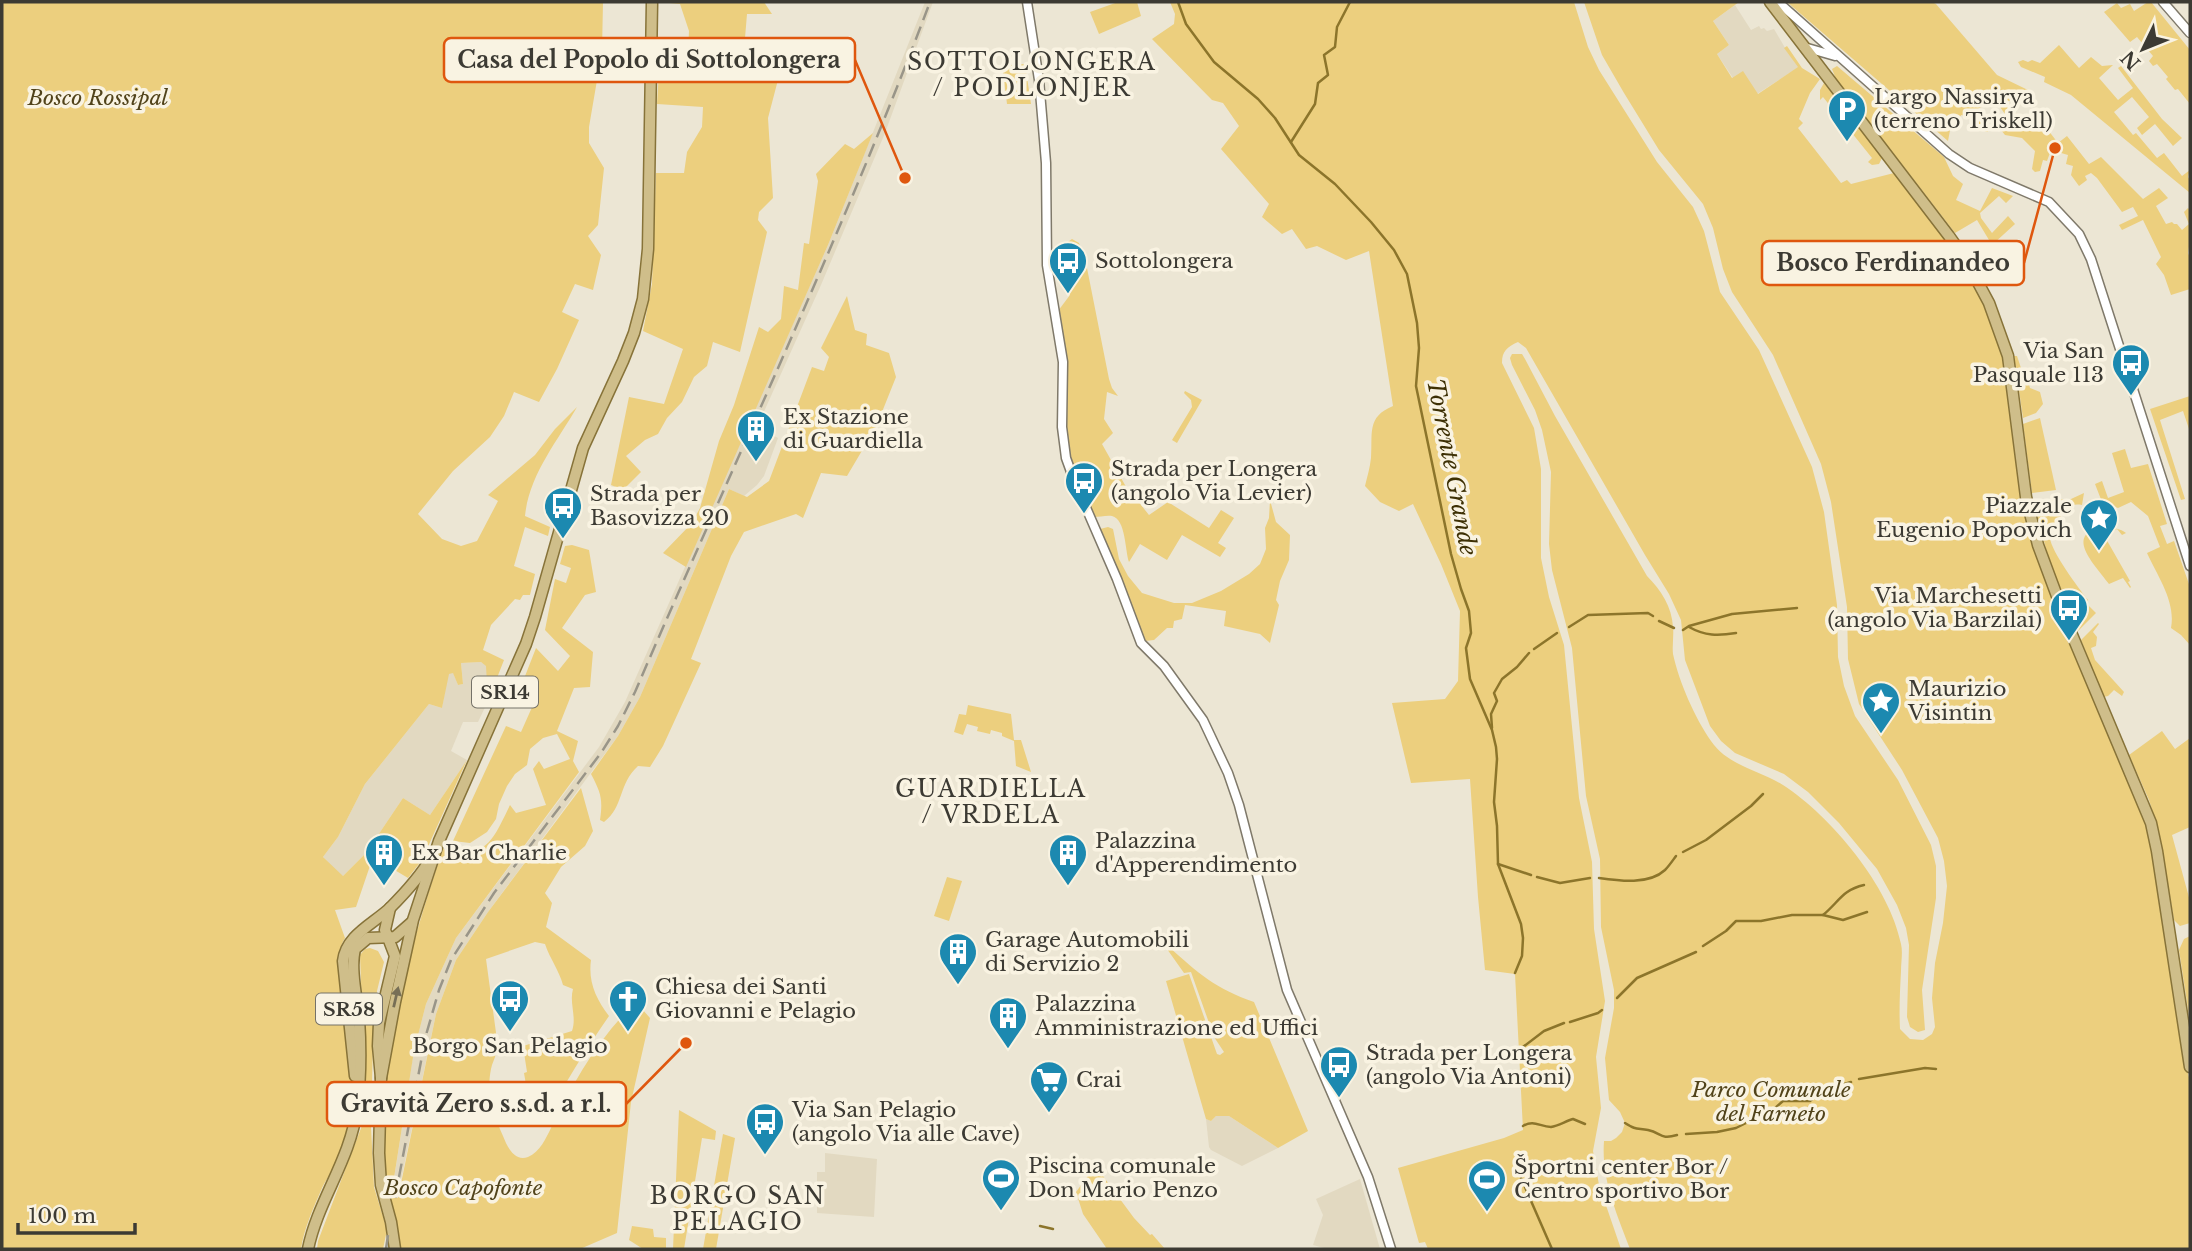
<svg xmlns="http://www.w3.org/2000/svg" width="2192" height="1251" font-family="'Libre Baskerville',serif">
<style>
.built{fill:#e2d9c1}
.green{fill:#eccf7e}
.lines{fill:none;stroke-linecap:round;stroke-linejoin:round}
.stream{stroke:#8c752b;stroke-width:2.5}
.minor-casing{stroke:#7f796a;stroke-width:11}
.major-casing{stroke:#877339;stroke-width:13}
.minor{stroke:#fff;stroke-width:8}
.major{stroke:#cfbe8a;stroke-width:10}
.rail{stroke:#999588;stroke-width:2.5;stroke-dasharray:14 7;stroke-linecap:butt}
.oneway{fill:#776f56}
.labels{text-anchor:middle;stroke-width:7;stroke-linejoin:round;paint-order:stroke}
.shield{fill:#f9f3e2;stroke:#757268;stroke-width:2}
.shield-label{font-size:19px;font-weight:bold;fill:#3c3a33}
.poi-label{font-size:21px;fill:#3c3a33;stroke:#f9f3e2;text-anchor:start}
.park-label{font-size:21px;font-style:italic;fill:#51431a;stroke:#f9f3e2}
.neighbourhood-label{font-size:23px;letter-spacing:2px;fill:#3c3a33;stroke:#f9f3e2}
.water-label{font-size:23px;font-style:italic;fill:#3d3004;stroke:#f9f3e2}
.leader{fill:none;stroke:#df570e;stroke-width:2.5}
.callout-dot{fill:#df570e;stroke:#f9f3e2;stroke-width:2.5}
.callout{fill:#f9f3e2;stroke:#df570e;stroke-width:2.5}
.callout-label{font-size:23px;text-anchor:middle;font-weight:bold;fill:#3c3a33}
</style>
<rect width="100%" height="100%" fill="#ece6d4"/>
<g class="built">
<polygon points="925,2 933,2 885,133 821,285 757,427 778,438 764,476 757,485 744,496 729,489 640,697 618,736 488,912 456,960 436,1014 397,1199 391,1198 414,1050 426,1004 456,938 599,747 625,702 828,245"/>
<polygon points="1735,5 1751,30 1759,26 1761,29 1764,28 1767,31 1774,29 1788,53 1789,53 1799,67 1757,94 1733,78 1717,54 1729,45 1713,21"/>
<polygon points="481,662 487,666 488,701 478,722 463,722 451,751 467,760 430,815 403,798 366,853 342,877 323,857 338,837 365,784 429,704 442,708 448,674 453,672 458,685 463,684 461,663"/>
<polygon points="1216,1116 1229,1116 1278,1148 1242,1166 1211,1150 1209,1147 1206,1119 1211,1121"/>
<polygon points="825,1153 877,1159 874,1217 817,1213 817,1172 825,1172"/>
<polygon points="1360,1179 1380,1249 1328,1249 1313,1245 1323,1215 1316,1199"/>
</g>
<g class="green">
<path d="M2,2h601l-1,49 -13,76v16l15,25 -6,57 -10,11 13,19 -8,35 -18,-6 -13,28 17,8 -22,49 -18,33 -25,-10 -10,24 -14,21 -37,34 -35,43 24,25 19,7 16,-5 21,-40 -10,-6 47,-40 20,-26 22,-22c-20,35 -48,68 -52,109l25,11 -2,9 -23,-9 -11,39 21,8 -5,21h-7l-3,5 -5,-1 -24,26 -8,25 21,10 -16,41 -2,-35 -5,-4 -20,1 2,21 -5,1 -5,-12 -4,1 -7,34 -13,-4 -64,80 -27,53 -15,20 20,19 23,-23 37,-55 27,17 37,-55 -45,100 -14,18 -35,-21 -17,50 -21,3 10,28c-11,17 -4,41 -2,60l-8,1 2,11 8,-1c4,47 16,101 -4,145 -5,12 -13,22 -19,34 -8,19 -18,40 -21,61h-299z"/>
<polygon points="659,2 764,2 772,14 747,14 743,62 787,65 779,76 768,118 773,198 759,212 758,220 767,232 740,352 713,342 707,366 694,377 682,402 667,418 658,434 645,440 626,456 641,472 623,490 611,485 629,397 664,404 683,349 643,331 652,284 656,173 684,173 687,152 702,127 703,107 657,104 659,72 687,74 689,31 680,4"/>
<polygon points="1118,2 1137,2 1141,16 1099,34 1090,12"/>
<path d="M1170,2h404l14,45 11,23 58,92 36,45 11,24 16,61 39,58 53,117 12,45 13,93 1,52 6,29 11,30 43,64 33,65 5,21v32l-14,92 3,40 -7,2 -8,-5 -3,-10 2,-72 -3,-17 -9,-23 -20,-36 -38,-46 -31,-31 -24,-18 -49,-21 -14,-12 -11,-15 -25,-66 -4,-40 -12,-26 -24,-39 -119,-207 -8,-6c-11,5 -16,9 -16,21l32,65 7,41v89l8,39 15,48 15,153 13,64 2,67 11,72 -9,56 5,51 -8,43 6,34 22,64h-193l-3,-7 -6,1 -21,-75 106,-30 19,-8 -8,-156 -30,-4 -7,-73 -8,-118 -59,4 -19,-80 53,-4 13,-18 2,-70 -19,-47 -28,-60 -14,7 -19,-9 -15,-16c2,-9 5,-18 6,-28 2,-24 -5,-41 22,-52l-24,-155 -23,9 -29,-14 -11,3 -14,-20 -10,5 -20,-17 7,-13 -48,-55 18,-23 -16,-23 -11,-3 -60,-61 22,-15 1,-10z"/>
<path d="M1584,2h155l-26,19 16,24 -12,9 15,24 11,-7 15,23 40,-27 -14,-19 3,-2 15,22 18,11 -10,14 -11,26 4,4 -5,5 43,55 6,-3 4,4 43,-11 60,79 16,25 23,49 10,32 18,136 15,59 107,263 8,26 32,213 7,26v168h-560c-13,-35 -29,-69 -26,-108h7l5,-3 6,-6 3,-9 -5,-11 -11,-12 -4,-42 9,-50v-18l-13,-63 -1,-68 -14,-63 -14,-148 -20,-78 -3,-26 2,-72 -9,-42 -7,-20 -23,-45 -2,-7 2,-4h10l3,5 30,57 92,160c14,14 25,31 26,51 1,9 -1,18 0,27 6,28 22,64 38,87 17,25 48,29 72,44 48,31 107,102 118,159 2,8 0,18 0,27 -1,19 -2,39 -1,58l10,10 13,1 9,-6 3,-7 -3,-29 3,-35 8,-40 4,-37 -3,-25 -6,-23 -36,-68 -43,-66 -11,-45 -1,-52 -16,-105 -10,-38 -48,-109 -41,-63 -9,-23 -10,-41 -10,-24 -44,-54 -35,-57 -22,-38z"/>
<polygon points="1787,2 1932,2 1936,4 1997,75 2030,91 2025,95 2020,92 2008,102 2025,126 2038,117 2058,143 2067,136 2089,164 2101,157 2143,199 2159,188 2168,198 2156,206 2166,224 2172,222 2174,224 2177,224 2182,230 2189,224 2184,212 2188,208 2190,210 2190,240 2188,253 2190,258 2190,289 2171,295 2164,275 2156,264 2161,257 2143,220 2122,230 2119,225 2138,216 2133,207 2122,212 2097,178 2091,173 2085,176 2087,180 2079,186 2071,175 2073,166 2066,164 2068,155 2051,150 2047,161 2043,160 2040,171 2035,172 2032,169 2035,151 2022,138 2005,135 2001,130 2011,123 1994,98 1978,109 1985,119 1983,120 1989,128 1988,132 1977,129 1979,119 1961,115 1957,125 1951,125 1948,141"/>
<polygon points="2148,2 2151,2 2190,50 2190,104 2178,89 2175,90 2166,79 2168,77 2157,64 2153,66 2149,61 2153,56 2137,37 2130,42 2104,12 2117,3 2121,8 2130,4 2134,11"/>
<polygon points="2059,45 2079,68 2091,57 2102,66 2113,65 2099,78 2118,100 2133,88 2118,68 2121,66 2162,119 2182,138 2173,146 2155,124 2142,135 2137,128 2149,117 2132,97 2114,112 2133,135 2136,133 2157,158 2164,153 2182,176 2190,170 2188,177 2190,180 2190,193 2071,95 2044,82 2045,77 2021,67 2018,62 2023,60 2028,62 2032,60 2040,63"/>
<polygon points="1025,64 1031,104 1007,104 1002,66"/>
<polygon points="1837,66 1944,157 1953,176 1963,184 1956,200 1980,211 1992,188 2013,196 2006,203 1999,196 1980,213 1981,218 1992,233 2008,216 2015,224 1992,245 1977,220 1955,233 1836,79 1832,69"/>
<polygon points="1824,83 1882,158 1879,164 1872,165 1868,162 1872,158 1823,97 1820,100 1820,90"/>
<polygon points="873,133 828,245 686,567 663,553 692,523 700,508 719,441 734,405 759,327 768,332 781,319 784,286 798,290 804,243 809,244 818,181 816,174 845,144 854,149"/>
<path d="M1072,239l7,4 7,20 23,116 3,9 6,8 -11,-4 -3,27 9,14 -11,11 23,41 24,30 19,-13 41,26 12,-18 13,8 -16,25 8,5 -6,9 -38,-22 -15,25 -27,-16 -11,18c-4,-11 -3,-43 -17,-46 -5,-1 -13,1 -18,1l-20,-47 -5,-20 -3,-24 1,-52 -9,-63 12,-16 -5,-51z"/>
<path d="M847,296l8,34 12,4 -1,11 23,8 7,24 -20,50 -29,49 -26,-3 -18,45 -7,-4 -52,18 -13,24 -40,103 10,4 -38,83 -13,21 -12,-1c-20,18 -14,41 -34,56l-4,-2c3,-21 1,-27 -9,-46l27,-38 22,-39 89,-208 18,8 22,-16 43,-114 12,4 5,-14 -8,-9z"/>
<polygon points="2014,356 2017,356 2021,368 2024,368 2030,388 2040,392 2043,404 2036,413 2023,418"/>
<polygon points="1185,391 1202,400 1177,443 1172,440 1192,407 1191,400 1184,393"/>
<polygon points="2190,396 2190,432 2183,411 2160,420 2185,499 2181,500 2150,409"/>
<polygon points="2040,418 2056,490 2032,493 2023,424"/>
<path d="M2125,449l6,19 17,-4 19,60 -7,2 7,18 7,-3 16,46v58l-9,-10 -10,-7c5,-26 -13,-51 -24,-75l13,-6 -12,-31 -17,-14 -13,6 -16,-6 -7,-18 7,-3 6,17 16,-6 -12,-39z"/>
<path d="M2084,493l-2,12c-12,-2 -16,3 -22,13 -4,6 -10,12 -10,20 1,13 29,51 38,62l-2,3 10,10 -19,19 -27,-69 -17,-62 38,-2z"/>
<polygon points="1270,500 1276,522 1290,535 1289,560 1280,581 1276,600 1279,605 1270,643 1260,634 1224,626 1226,611 1185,605 1182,619 1174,621 1173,628 1167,628 1154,640 1145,641 1100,529 1108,527 1113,529 1119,559 1128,576 1142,593 1174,603 1192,603 1221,591 1249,574 1260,564 1266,549 1265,528 1269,518"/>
<path d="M2098,528c10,-1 20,-1 28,5l-4,2 -5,-6 -12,8 25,44 -2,1 3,5 -1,1 -7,-10 -14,6c-12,-17 -44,-47 -11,-56z"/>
<path d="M572,545l17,5 7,42 -11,3 -23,33 31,24 -3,35 -16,1 -17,43 21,10 -5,20 6,11 -123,166 -30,66 -12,47 -23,146 7,1 38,-184 20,-54 32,-48 93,-124 12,43 -8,15 -24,21 -16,26 7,10 -6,24 45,33c-3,22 5,39 18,56 -25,36 -47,71 -66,110l-11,-6 -8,-47 3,-1 -4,-26 49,-15c5,-14 -3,-28 1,-42l-10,-4c-4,-15 -13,-26 -18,-41l-10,-2 -49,17 11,81 -8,1 -1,12h8c-1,6 -4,10 -5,16 -5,25 2,44 12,67 4,10 11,26 25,21 12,-5 18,-19 23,-29 21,-43 45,-86 79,-120l12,1 8,9 -19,84 -14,131 -37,16h-180c-2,-28 -14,-54 -15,-83 -7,-108 24,-216 58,-317 43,12 50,-9 67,-44l6,8 30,-8 -13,-36 6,-8 5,8 26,-10 -13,-25 -14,4 -13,11 -3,16 -12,9 -8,12 -8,18 -3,15 -9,13 -17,11 -17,-2 53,-115 15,6 16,-36 -17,-7 16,-41 22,23 12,-15 -25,-26 10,-51 11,4 5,-15 -11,-4 5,-18z"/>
<polygon points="2098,623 2099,624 2093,632 2097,637 2096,646 2091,648 2095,660 2124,692 2122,696 2114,690 2108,696 2104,697 2081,640"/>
<polygon points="968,705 1011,714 1014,740 1021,740 1031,772 1016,766 1014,741 1002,736 1002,733 991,730 990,734 977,731 978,727 967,724 963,735 954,732 959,714 966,715"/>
<polygon points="2162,731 2175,749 2190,738 2190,827 2172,835 2190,901 2190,923 2180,926 2174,920 2159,831 2149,800 2129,755"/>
<polygon points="947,877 962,881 949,921 934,916"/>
<polygon points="2190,936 2190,1022 2179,950 2184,939"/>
<path d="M1169,947c29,26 47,42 85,55l54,129 -30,17 -49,-32h-13l-5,5 -5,-2 -40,-138 23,-7 28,80 3,1 4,-3 -10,-15 -23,-65 -7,1 -17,-24z"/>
<polygon points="370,948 378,951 384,962 377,991 373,1040 371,1127 374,1187 387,1230 383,1249 317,1249 318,1241 363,1123 365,1089 360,955 365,949"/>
<polygon points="679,1110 716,1131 715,1140 702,1138 684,1249 673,1249"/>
<polygon points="723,1134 735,1138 716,1249 703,1249"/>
<polygon points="1093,1169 1100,1172 1134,1218 1150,1235 1152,1234 1165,1249 1107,1249 1083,1214 1076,1192"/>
<polygon points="632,1226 653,1229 654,1237 666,1238 666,1249 643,1249 629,1240"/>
</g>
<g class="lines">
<g class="stream">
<polyline points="1178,2 1186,24 1214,62 1258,99 1275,118 1299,155 1335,184 1371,222 1394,250 1407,274 1417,323 1419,348 1416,386 1451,554 1461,589 1469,611 1471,633 1466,648 1470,679 1492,730 1496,747 1497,759 1494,802 1497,826 1498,864 1521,924 1523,938 1522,956 1515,973"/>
<polyline points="1291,142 1315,104 1318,83 1328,75 1324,55 1335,47 1337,27 1350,2"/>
<polyline points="1659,621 1674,628"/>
<polyline points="1569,627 1588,615 1648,613 1653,616"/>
<path d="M1689,627c16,9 29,9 47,6"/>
<polyline points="1683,630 1689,626 1732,614 1797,608"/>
<polyline points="1534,649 1557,633"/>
<polyline points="1492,728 1491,714 1497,701 1494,693 1502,679 1517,667 1529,653"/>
<polyline points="1683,852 1706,840 1751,806 1763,794"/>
<polyline points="1498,864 1531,875"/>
<polyline points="1537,877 1560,883 1590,878"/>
<path d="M1599,878c21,3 50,7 66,-8 4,-4 8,-10 11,-14"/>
<path d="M1823,915c16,-13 19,-25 41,-30"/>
<polyline points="1703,946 1726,931 1736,921 1761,921 1792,915 1823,915 1843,920 1867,912"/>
<polyline points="1617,998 1637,978 1696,952"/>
<polyline points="1570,1022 1598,1013 1602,1010"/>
<polyline points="1519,1050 1544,1031 1564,1023"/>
<polyline points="1859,1079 1925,1068 1936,1069"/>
<path d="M1625,1123c11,7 11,5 23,7 14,3 12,10 29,5"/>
<path d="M1523,1126c11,-7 17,1 28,1 7,-1 15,-6 22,-8l12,5"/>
<polyline points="1686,1134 1717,1132 1736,1128 1774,1109 1783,1101 1810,1101 1821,1091 1851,1082"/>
<polyline points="1521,1178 1552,1249"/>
<polyline points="1040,1226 1053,1229"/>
</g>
<defs>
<g id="minor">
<polyline points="1027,2 1039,80 1043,127 1046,163 1047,265 1063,362 1062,427 1066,458 1074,480 1117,579 1141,643 1164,666 1203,720 1228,773 1239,805 1287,990 1368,1177 1391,1249"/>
<polyline points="1778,2 1949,154 1970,168 2049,202 2079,234 2091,259 2190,566"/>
<polyline points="2163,2 2190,33"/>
<polyline points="1804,47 1835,56"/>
</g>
<g id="major">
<polyline points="1770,2 1949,236 1966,260 1989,303 2008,356 2026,497 2038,545 2067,623 2151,823 2157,851 2190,1067"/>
<polyline points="390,908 385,930 395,956 379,1023 378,1046 381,1078 379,1153 381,1185 391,1222 395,1249"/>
<path d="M355,1076l-12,-115c3,-25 28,-36 46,-52 15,-15 31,-32 42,-51"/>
<polyline points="381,1078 395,1002 413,920 439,841 526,644 535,617 583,448 623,361 634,333 643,299 648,249 652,2"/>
<path d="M308,1249c10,-49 43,-90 49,-141 4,-30 4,-60 2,-90 -2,-20 -9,-50 -4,-69l13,-11 27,-1 16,-14"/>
</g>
</defs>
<use href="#minor" class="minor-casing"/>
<use href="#major" class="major-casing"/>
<use href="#minor" class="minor"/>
<use href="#major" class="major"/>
<g class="rail">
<path d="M395,1198l31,-163 13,-45 12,-30 43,-67 107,-140 17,-27 17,-34c99,-230 207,-456 295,-690"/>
<polyline points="386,1249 388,1235"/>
</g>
</g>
<defs><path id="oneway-solid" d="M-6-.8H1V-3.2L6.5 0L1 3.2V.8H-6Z" transform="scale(1.75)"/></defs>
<use class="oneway" href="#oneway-solid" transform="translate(396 997) rotate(-77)"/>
<defs>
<symbol id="parking-pin" viewBox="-11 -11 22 30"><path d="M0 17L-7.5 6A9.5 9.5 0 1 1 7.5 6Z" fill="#1c89b0" stroke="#f9f3e2"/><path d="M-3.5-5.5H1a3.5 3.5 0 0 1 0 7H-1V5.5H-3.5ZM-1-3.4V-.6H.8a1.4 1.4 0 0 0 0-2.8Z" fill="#fff"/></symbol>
<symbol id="bus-pin" viewBox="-11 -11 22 30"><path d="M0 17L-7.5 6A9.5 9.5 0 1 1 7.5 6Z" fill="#1c89b0" stroke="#f9f3e2"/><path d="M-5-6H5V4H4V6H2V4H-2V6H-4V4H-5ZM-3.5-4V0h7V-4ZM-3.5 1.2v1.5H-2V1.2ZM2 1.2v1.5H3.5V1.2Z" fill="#fff"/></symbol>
<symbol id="building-pin" viewBox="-11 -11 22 30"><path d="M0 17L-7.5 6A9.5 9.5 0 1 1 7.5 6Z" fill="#1c89b0" stroke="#f9f3e2"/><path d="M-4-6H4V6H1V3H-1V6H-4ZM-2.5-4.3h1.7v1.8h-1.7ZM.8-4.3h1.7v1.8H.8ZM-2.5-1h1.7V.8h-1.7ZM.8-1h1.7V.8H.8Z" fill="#fff"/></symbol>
<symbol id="sight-pin" viewBox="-11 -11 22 30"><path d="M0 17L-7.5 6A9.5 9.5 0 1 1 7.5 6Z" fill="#1c89b0" stroke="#f9f3e2"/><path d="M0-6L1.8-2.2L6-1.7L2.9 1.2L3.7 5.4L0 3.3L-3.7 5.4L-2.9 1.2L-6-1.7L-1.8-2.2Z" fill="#fff"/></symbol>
<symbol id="church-pin" viewBox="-11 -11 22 30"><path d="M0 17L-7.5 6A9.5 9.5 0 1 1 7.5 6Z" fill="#1c89b0" stroke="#f9f3e2"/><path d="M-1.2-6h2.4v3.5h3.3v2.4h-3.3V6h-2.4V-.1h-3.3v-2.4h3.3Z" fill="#fff"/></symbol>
<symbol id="supermarket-pin" viewBox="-11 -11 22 30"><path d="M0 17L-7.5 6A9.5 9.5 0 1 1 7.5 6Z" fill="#1c89b0" stroke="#f9f3e2"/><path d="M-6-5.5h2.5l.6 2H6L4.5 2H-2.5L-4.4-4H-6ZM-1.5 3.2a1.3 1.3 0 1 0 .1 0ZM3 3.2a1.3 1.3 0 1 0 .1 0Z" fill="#fff"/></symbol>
<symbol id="stadium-pin" viewBox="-11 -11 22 30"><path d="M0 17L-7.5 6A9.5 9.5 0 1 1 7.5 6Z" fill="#1c89b0" stroke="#f9f3e2"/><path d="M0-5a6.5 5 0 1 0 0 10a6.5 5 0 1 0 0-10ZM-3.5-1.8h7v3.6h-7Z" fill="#fff"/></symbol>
</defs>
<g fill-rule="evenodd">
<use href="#parking-pin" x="1825" y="87" width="44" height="60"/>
<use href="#bus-pin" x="1046" y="239" width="44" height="60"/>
<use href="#bus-pin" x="2109" y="341" width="44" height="60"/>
<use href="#building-pin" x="734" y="407" width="44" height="60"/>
<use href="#bus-pin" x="1062" y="459" width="44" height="60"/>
<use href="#bus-pin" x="541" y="484" width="44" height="60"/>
<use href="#sight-pin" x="2077" y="496" width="44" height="60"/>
<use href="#bus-pin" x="2047" y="586" width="44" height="60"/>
<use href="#sight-pin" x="1859" y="679" width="44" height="60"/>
<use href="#building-pin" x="362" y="831" width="44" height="60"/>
<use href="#building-pin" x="1046" y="831" width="44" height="60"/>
<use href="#building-pin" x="936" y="930" width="44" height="60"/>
<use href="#bus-pin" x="488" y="977" width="44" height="60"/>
<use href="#church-pin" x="606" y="977" width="44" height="60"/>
<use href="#building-pin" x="986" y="994" width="44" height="60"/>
<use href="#bus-pin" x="1317" y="1043" width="44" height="60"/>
<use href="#supermarket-pin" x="1027" y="1058" width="44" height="60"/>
<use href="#bus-pin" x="743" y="1100" width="44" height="60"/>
<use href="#stadium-pin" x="979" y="1156" width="44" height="60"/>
<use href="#stadium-pin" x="1465" y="1157" width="44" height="60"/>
</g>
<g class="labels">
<g class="shield">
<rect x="472" y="676.5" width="66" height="31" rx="5"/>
<rect x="316" y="993.5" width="66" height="31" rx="5"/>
</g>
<g class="shield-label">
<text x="505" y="699">SR14</text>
<text x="349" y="1016">SR58</text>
</g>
<g class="poi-label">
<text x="1874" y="104">Largo Nassirya<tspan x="1874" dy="24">(terreno Triskell)</tspan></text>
<text x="1095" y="268">Sottolongera</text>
<text x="2104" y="358" text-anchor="end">Via San<tspan x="2104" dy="24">Pasquale 113</tspan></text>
<text x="783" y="424">Ex Stazione<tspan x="783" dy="24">di Guardiella</tspan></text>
<text x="1111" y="476">Strada per Longera<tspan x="1111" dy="24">(angolo Via Levier)</tspan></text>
<text x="590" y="501">Strada per<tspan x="590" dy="24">Basovizza 20</tspan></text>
<text x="2072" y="513" text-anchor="end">Piazzale<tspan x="2072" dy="24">Eugenio Popovich</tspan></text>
<text x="2042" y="603" text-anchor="end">Via Marchesetti<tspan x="2042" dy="24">(angolo Via Barzilai)</tspan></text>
<text x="1908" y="696">Maurizio<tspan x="1908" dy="24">Visintin</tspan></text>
<text x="1095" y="848">Palazzina<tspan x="1095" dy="24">d'Apperendimento</tspan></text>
<text x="411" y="860">Ex Bar Charlie</text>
<text x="985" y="947">Garage Automobili<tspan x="985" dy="24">di Servizio 2</tspan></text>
<text x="655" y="994">Chiesa dei Santi<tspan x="655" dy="24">Giovanni e Pelagio</tspan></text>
<text x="1035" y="1011">Palazzina<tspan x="1035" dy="24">Amministrazione ed Uffici</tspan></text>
<text x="510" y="1053" text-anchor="middle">Borgo San Pelagio</text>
<text x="1366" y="1060">Strada per Longera<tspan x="1366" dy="24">(angolo Via Antoni)</tspan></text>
<text x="1076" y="1087">Crai</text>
<text x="792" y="1117">Via San Pelagio<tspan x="792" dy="24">(angolo Via alle Cave)</tspan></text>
<text x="1028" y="1173">Piscina comunale<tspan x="1028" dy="24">Don Mario Penzo</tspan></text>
<text x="1514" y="1174">Športni center Bor /<tspan x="1514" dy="24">Centro sportivo Bor</tspan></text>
</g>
<g class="park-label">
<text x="98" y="105">Bosco Rossipal</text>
<text x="1771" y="1097">Parco Comunale<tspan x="1771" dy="24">del Farneto</tspan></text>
<text x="463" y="1195">Bosco Capofonte</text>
</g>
<g class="neighbourhood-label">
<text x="1032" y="70">SOTTOLONGERA<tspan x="1032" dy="26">/ PODLONJER</tspan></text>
<text x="991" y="797">GUARDIELLA<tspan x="991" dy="26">/ VRDELA</tspan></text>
<text x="738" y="1204">BORGO SAN<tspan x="738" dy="26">PELAGIO</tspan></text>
</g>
<g class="water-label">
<text transform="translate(1452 467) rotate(79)" y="8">Torrente Grande</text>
</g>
</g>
<path class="leader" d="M905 178L855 60M2055 148L2024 263M686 1043L626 1104"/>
<g class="callout-dot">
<circle cx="905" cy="178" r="7"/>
<circle cx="2055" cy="148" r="7"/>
<circle cx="686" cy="1043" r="7"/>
</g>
<g class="callout">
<rect x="444" y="38" width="411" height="44" rx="7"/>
<rect x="1762" y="241" width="262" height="44" rx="7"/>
<rect x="327" y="1082" width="299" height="44" rx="7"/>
</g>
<g class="callout-label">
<text x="649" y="68">Casa del Popolo di Sottolongera</text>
<text x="1893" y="271">Bosco Ferdinandeo</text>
<text x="476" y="1112">Gravità Zero s.s.d. a r.l.</text>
</g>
<rect width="2192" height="1251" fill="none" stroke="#3c3a33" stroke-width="7"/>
<g transform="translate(2143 49) rotate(227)" stroke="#f9f3e2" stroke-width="5" paint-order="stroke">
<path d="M0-5L12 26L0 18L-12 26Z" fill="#3c3a33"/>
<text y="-10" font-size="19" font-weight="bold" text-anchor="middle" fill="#3c3a33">N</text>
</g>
<path d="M18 1223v10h117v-10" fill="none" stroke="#3c3a33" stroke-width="3.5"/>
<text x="28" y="1223" font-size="21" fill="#3c3a33" stroke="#f9f3e2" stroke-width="5" paint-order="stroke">100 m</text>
</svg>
